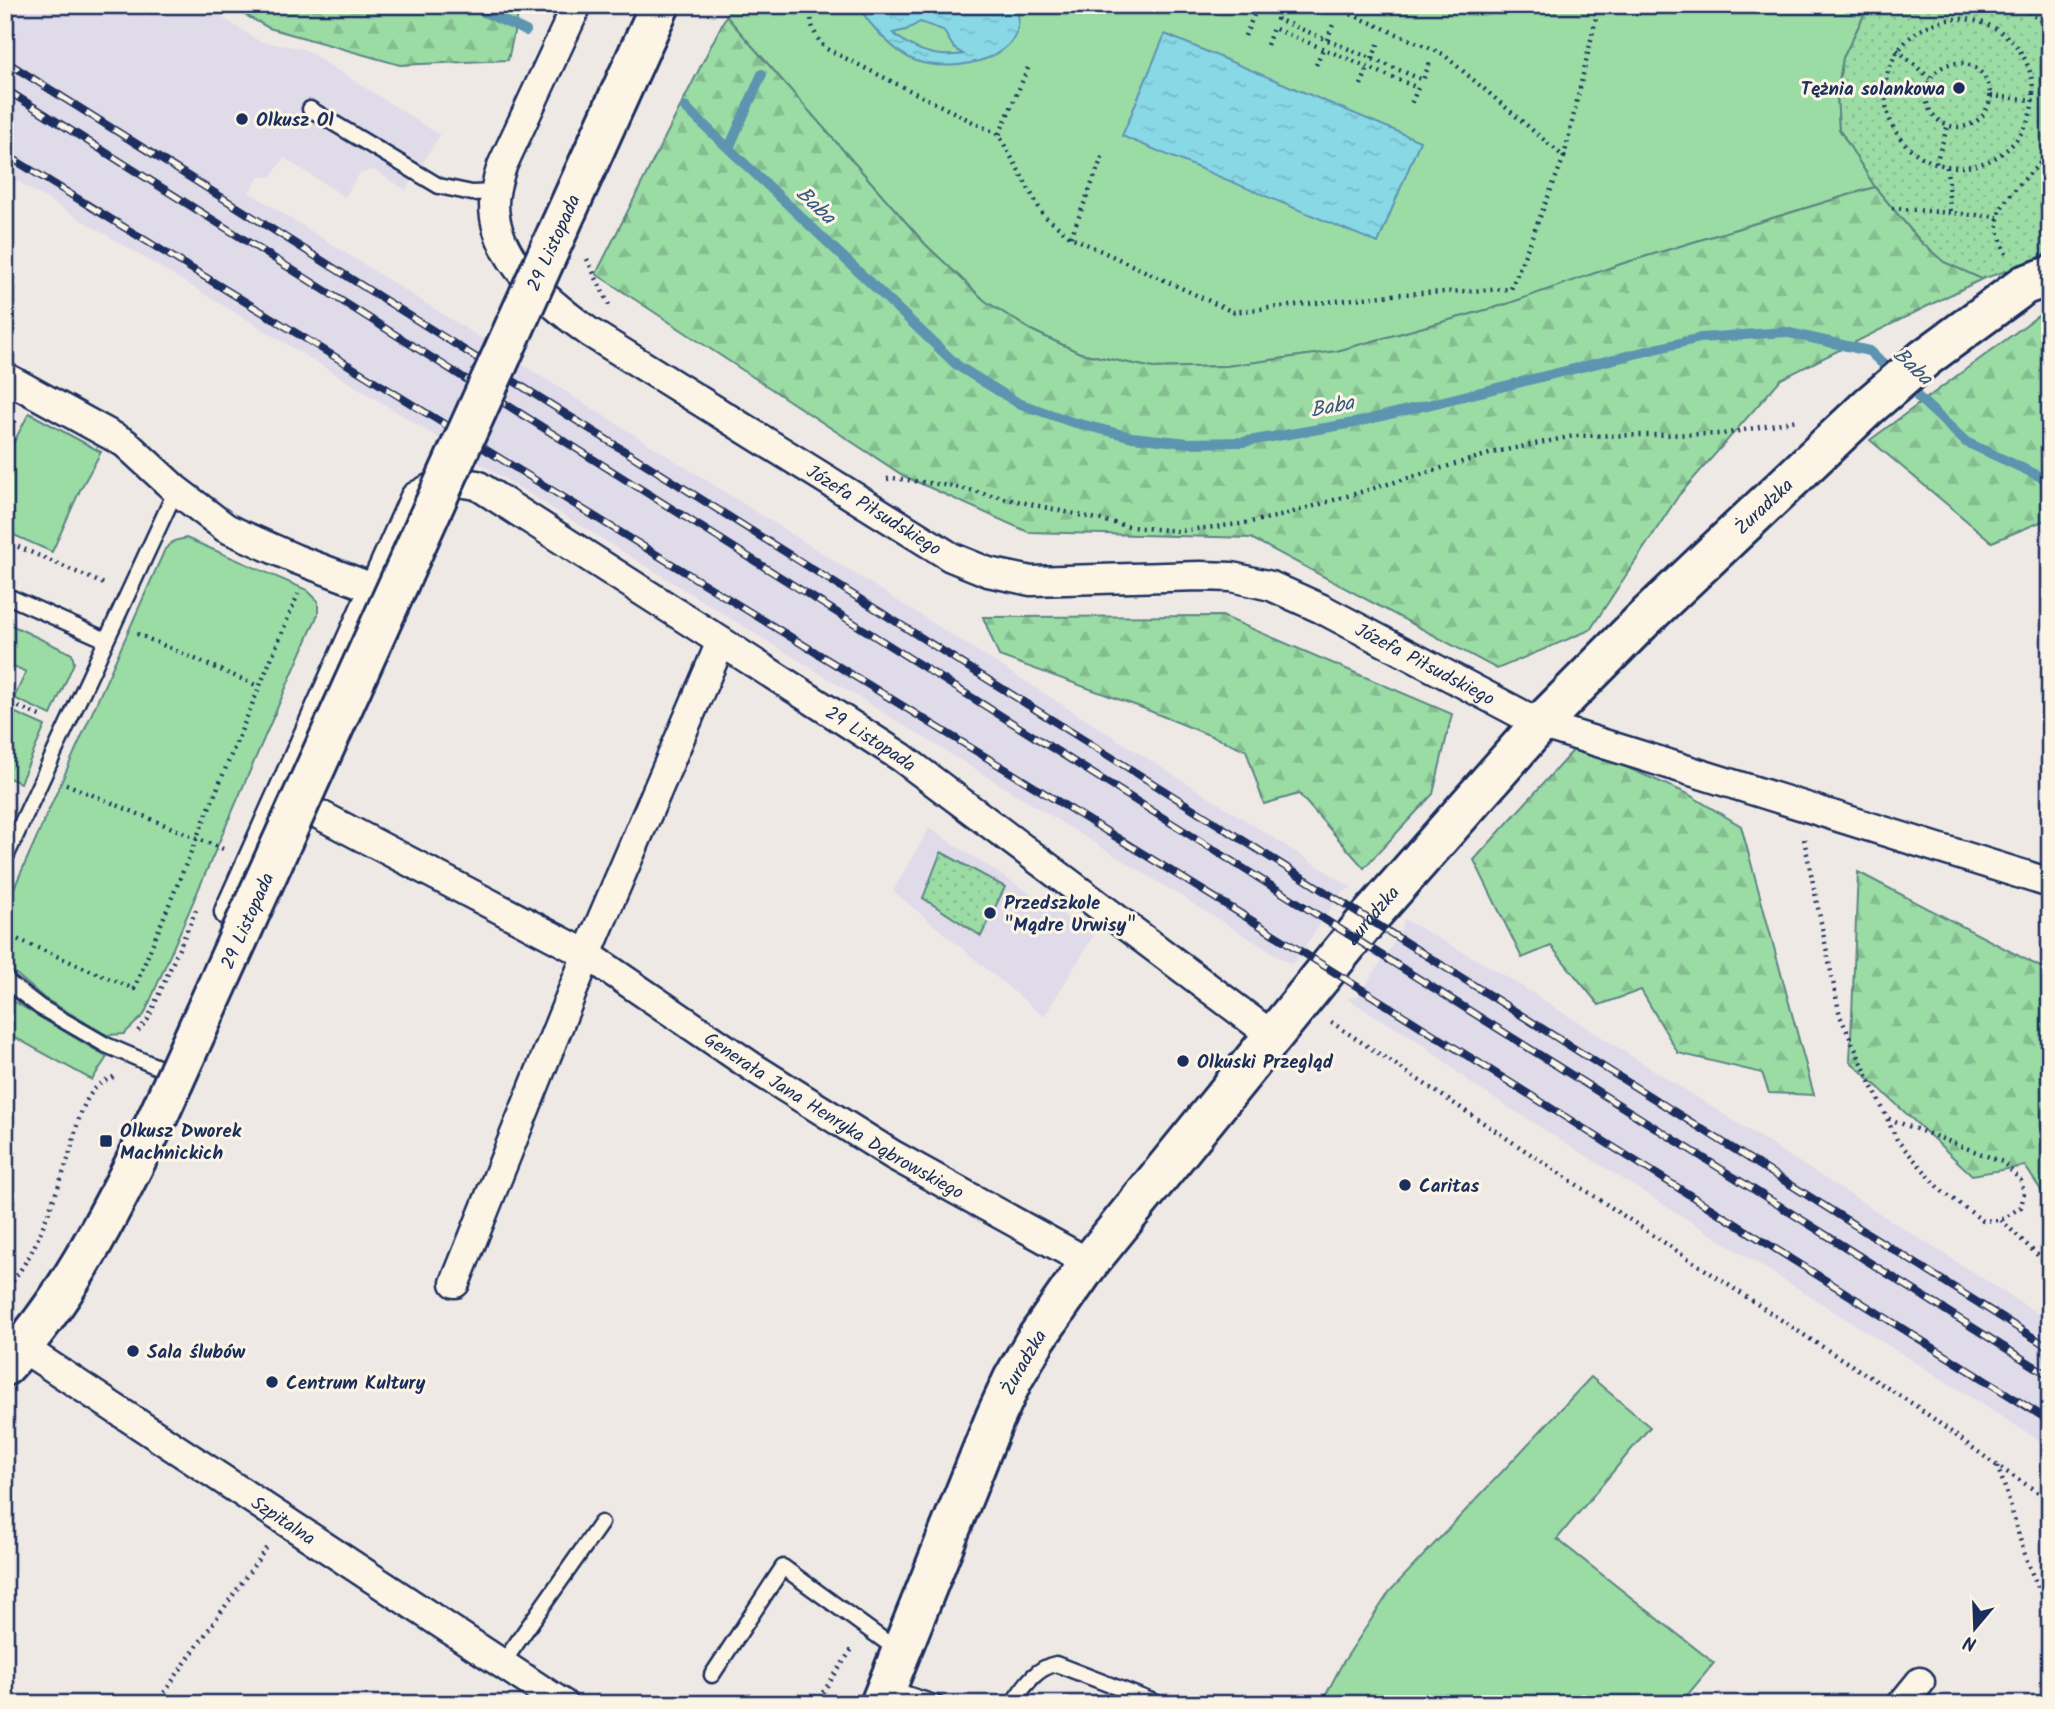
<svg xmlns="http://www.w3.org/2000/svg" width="2055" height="1709" font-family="Kalam,sans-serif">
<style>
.built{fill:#e0dbe8}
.green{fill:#9bdca5;stroke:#5b8682;stroke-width:2}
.forest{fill:url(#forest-firs);stroke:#5b8682;stroke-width:2}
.park{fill:url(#park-dots);stroke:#5b8682;stroke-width:2}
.water{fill:url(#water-ripples);stroke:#5d94b0;stroke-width:2;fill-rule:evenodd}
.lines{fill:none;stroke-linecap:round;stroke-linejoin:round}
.stream{stroke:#5d94b0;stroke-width:10}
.lane-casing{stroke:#1b2f5e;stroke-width:19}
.street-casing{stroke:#1b2f5e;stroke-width:33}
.secondary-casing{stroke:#1b2f5e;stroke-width:44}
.path{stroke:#1b2f5e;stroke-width:4.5;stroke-dasharray:2 5;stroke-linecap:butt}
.lane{stroke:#fcf5e5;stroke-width:14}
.street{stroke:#fcf5e5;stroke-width:28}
.secondary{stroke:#fcf5e5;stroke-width:38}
.rail-casing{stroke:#1b2f5e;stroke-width:8}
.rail{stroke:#fcf5e5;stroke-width:5;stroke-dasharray:16;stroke-linecap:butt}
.secondary-bridge-casing{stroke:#1b2f5e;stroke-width:44;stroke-linecap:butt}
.secondary-bridge{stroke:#fcf5e5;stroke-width:38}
.poi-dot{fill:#1b2f5e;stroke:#fcf5e5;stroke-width:2.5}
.labels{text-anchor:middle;stroke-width:6;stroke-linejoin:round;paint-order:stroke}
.poi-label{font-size:19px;font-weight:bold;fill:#1b2f5e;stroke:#fcf5e5;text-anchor:start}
.street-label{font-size:19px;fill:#1b2f5e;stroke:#fcf5e5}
.water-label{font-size:21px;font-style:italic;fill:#365980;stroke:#fcf5e5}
</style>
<defs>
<pattern id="forest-firs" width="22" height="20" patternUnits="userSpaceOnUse" patternTransform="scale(1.75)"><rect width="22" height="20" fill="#9bdca5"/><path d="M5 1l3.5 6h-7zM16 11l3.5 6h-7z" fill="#85bd90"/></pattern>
<pattern id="park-dots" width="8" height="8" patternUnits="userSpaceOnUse" patternTransform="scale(1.75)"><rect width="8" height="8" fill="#9bdca5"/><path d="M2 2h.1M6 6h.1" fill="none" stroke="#85bd90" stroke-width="1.8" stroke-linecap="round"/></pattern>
<pattern id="water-ripples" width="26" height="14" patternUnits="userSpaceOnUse" patternTransform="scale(1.75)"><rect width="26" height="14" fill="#89d8e6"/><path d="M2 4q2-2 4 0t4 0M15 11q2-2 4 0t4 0" fill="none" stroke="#76bac8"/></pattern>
</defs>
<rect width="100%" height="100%" fill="#efe9e6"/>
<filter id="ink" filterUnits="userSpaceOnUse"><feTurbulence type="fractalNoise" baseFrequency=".0143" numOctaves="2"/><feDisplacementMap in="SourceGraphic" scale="14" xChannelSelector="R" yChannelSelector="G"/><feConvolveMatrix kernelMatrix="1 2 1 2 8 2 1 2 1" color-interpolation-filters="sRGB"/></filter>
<g filter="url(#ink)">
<g class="built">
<polygon points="23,5 203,5 259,41 304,49 440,135 406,190 374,170 360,173 345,197 284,158 272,176 259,177 249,192 1353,888 1343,891 1292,965 254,324 5,174 5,15 14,20"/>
<polygon points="929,828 1094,935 1044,1017 893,891"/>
<polygon points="1404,919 1499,972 2050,1321 2050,1447 1473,1085 1424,1045 1347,999 1358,996 1392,946 1401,930"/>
</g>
<g class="green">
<polygon points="731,5 1869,5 1843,58 1837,93 1839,129 1875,187 1621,264 1504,305 1337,351 1227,366 1153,368 1080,353 1031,330 985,301 925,244 726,16"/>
<polygon points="29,413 101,452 80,490 52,552 5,531 5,459"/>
<polygon points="186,538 307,590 318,601 318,614 144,1015 124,1034 107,1035 44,998 15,973 5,957 5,912 15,886 165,549 174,541"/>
<polygon points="5,622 72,654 74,663 51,715 14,698 26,672 5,662"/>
<polygon points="9,710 45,726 20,783 5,776 5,718"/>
<polygon points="5,996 107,1057 92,1080 5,1032"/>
<polygon points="1591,1377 1650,1427 1557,1539 1714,1663 1680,1704 1321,1704 1342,1664 1390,1591"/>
</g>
<g class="forest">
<polygon points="227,5 520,5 508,60 400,65 269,28"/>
<polygon points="726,16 925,244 985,301 1031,330 1080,353 1153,368 1227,366 1337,351 1504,305 1621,264 1875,187 1921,242 1944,262 1982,279 1781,379 1679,495 1590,630 1497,669 1251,538 1028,532 904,476 596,274"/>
<polygon points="2042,313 2050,320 2050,518 1992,542 1870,440"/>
<polygon points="1222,616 1452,714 1433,794 1364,868 1299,794 1264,804 1246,750 1140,707 999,656 983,617"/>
<polygon points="1577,746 1686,793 1741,826 1814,1095 1769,1093 1762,1073 1678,1053 1641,990 1599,1005 1551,946 1522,958 1474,860"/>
<polygon points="1858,872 2050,972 2050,1204 2025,1166 1972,1175 1850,1061"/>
</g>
<g class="park">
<polygon points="1869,5 2050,5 2050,251 2031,263 1982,279 1944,262 1921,242 1875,187 1839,129 1837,93 1843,58"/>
<polygon points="941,852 1005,887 981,936 923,898"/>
</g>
<g class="water">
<path d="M858,5h158c18,55 -63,69 -100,56 -20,-7 -48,-37 -58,-56zM920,22l23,8 11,18 9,6c-27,5 -50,-4 -70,-21l13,-3z"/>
<polygon points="1165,34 1420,141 1378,243 1122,136"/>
</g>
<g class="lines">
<g class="stream">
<polyline points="468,5 526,31"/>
<polyline points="685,107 958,366 1018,403 1072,422 1132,437 1188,443 1243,442 1354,423 1700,338 1785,332 1869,351 1966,442 2050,481"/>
<polyline points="729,148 762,74"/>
</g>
<defs>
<g id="lane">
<polyline points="310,109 439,186 472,193 495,192"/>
<polyline points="5,595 106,640"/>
<polyline points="5,859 176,490"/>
<polyline points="5,977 9,983 40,1007 106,1045 160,1068"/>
<polyline points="502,1664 601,1523"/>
<polyline points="712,1675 783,1567 900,1652"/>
<polyline points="888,1688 937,1704"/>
<path d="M1012,1704c12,-17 23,-36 44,-40l101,39"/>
</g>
<g id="street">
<path id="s1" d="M577,5l-75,161c-4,12 -8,25 -8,38 0,56 54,98 95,128l362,225 37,15 43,9 169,-5 32,1 39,9 51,23 218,115 510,159"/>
<polyline points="5,377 125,443 176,490 226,528 296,559 373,588"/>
<path id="s2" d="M284,796l304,159 163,111 142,89 196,108"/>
<path id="s3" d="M229,912l186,-415 30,-17 32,5 424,272 373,280"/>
<polyline points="455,1283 593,940 721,642"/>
<path id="s4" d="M5,1336l558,368"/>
<polyline points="1902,1704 1920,1682"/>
</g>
<g id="secondary">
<path d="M5,1366c66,-70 108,-160 151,-245"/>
<path id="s5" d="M880,1704l115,-286 18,-39 23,-40 53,-76 279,-344 172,-195 104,-105 225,-213 56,-48 90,-66 9,-7 26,-9"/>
</g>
</defs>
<use href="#lane" class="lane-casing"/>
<use href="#street" class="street-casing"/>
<use href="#secondary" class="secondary-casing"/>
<g class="path">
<path d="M813,5c-5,17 1,30 12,43l174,87"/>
<polyline points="1282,5 1277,19 1423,80 1430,62"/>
<polyline points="2016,5 2050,25"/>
<circle cx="1959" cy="93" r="74"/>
<polyline points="1245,36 1258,5"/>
<polyline points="1327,40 1334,22"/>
<polyline points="1267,45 1273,28 1418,88 1411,104"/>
<polyline points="1897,50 1930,78"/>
<polyline points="1372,59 1379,42"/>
<circle cx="1958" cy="95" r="32"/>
<polyline points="1316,65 1323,49"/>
<polyline points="1028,68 999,135 1043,215 1071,237 1233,312 1401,294 1511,289 1564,157 1443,54 1330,5"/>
<polyline points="1361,85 1368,68"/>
<polyline points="1991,96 2034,100"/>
<polyline points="1564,157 1599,5"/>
<polyline points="1936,163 1948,125"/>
<polyline points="1947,167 1950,213"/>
<polyline points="1892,208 1998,217"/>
<polyline points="1071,237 1103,155"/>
<path d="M2006,254c-4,-11 -10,-24 -8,-37 4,-19 38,-49 52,-64"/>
<polyline points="587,259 609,305"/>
<polyline points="5,441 17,418"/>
<polyline points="887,479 893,478 951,486 1132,527 1180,531 1240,524 1280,516 1496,452 1574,436 1723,434 1797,420"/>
<polyline points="5,541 104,584"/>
<polyline points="137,634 258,686"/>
<polyline points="12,704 42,717"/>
<polyline points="66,784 223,849"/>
<polyline points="1804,839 1840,1016 1897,1140 1942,1191 1983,1221 2001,1220 2021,1207 2024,1193 2021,1181 2003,1162 1887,1118"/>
<polyline points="5,934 134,989 298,594"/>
<polyline points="1331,1022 1810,1339 1916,1406 1996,1465 2050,1500"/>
<polyline points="138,1031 148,1019 196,910"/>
<polyline points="2001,1220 2050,1267"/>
<path d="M5,1293c10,-15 21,-30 29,-46 12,-27 23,-56 33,-85 10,-28 12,-75 47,-85"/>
<path d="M1997,1466c19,47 24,99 53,141"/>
<polyline points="156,1704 267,1547"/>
<polyline points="815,1704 852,1649"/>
</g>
<use href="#lane" class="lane"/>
<use href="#street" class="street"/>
<use href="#secondary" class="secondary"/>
<defs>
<g id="rail">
<polyline points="5,61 2050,1348"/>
<polyline points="5,89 2050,1376"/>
<polyline points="5,154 1259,925 2050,1421"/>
</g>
</defs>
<use href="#rail" class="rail-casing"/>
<use href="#rail" class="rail"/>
<defs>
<g id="secondary-bridge">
<path id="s6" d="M156,1121l504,-1116"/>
</g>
</defs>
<use href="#secondary-bridge" class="secondary-bridge-casing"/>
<use href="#secondary-bridge" class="secondary-bridge"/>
</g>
</g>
<g class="poi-dot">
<circle cx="1959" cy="88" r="7"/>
<circle cx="242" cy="119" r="7"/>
<circle cx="990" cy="913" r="7"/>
<circle cx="1183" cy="1061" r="7"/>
<rect x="99" y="1134" width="14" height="14" rx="3.5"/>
<circle cx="1405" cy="1185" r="7"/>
<circle cx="133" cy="1351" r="7"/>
<circle cx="272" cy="1382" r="7"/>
</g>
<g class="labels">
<g class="poi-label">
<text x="1945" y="95" text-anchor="end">Tężnia solankowa</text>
<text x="256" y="126">Olkusz Ol</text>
<text x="1004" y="909">Przedszkole<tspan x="1004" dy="22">"Mądre Urwisy"</tspan></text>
<text x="1197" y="1068">Olkuski Przegląd</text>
<text x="120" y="1137">Olkusz Dworek<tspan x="120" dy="22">Machnickich</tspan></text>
<text x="1419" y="1192">Caritas</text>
<text x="147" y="1358">Sala ślubów</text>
<text x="286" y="1389">Centrum Kultury</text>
</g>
<g class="street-label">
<text dy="7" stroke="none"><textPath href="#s6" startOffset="964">29 Listopada</textPath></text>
<text dy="7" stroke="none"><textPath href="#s5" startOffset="1505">Żuradzka</textPath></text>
<text dy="7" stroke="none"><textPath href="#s1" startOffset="718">Józefa Piłsudskiego</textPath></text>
<text dy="7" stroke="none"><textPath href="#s1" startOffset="1306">Józefa Piłsudskiego</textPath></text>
<text dy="7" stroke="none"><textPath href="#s3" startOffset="990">29 Listopada</textPath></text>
<text dy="7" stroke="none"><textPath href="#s5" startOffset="938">Żuradzka</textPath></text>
<text dy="7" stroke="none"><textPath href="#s6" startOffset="220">29 Listopada</textPath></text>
<text dy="7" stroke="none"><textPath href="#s2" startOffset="637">Generała Jana Henryka Dąbrowskiego</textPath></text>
<text dy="7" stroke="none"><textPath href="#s5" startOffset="371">Żuradzka</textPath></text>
<text dy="7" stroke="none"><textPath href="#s4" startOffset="334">Szpitalna</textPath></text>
</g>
<g class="water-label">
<text transform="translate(816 205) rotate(43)" y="7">Baba</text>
<text transform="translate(1913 366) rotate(43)" y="7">Baba</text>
<text transform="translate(1332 406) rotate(-11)" y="7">Baba</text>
</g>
</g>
<rect width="2055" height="1709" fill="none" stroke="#fcf5e5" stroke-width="28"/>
<rect x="14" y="14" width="2027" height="1681" fill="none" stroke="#1b2f5e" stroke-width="2.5" filter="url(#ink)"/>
<g transform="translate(1975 1628) rotate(199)" stroke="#fcf5e5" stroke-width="5" paint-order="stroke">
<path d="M0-5L12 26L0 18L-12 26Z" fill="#1b2f5e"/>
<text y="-10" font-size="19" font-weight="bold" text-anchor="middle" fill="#1b2f5e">N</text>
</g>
</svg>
